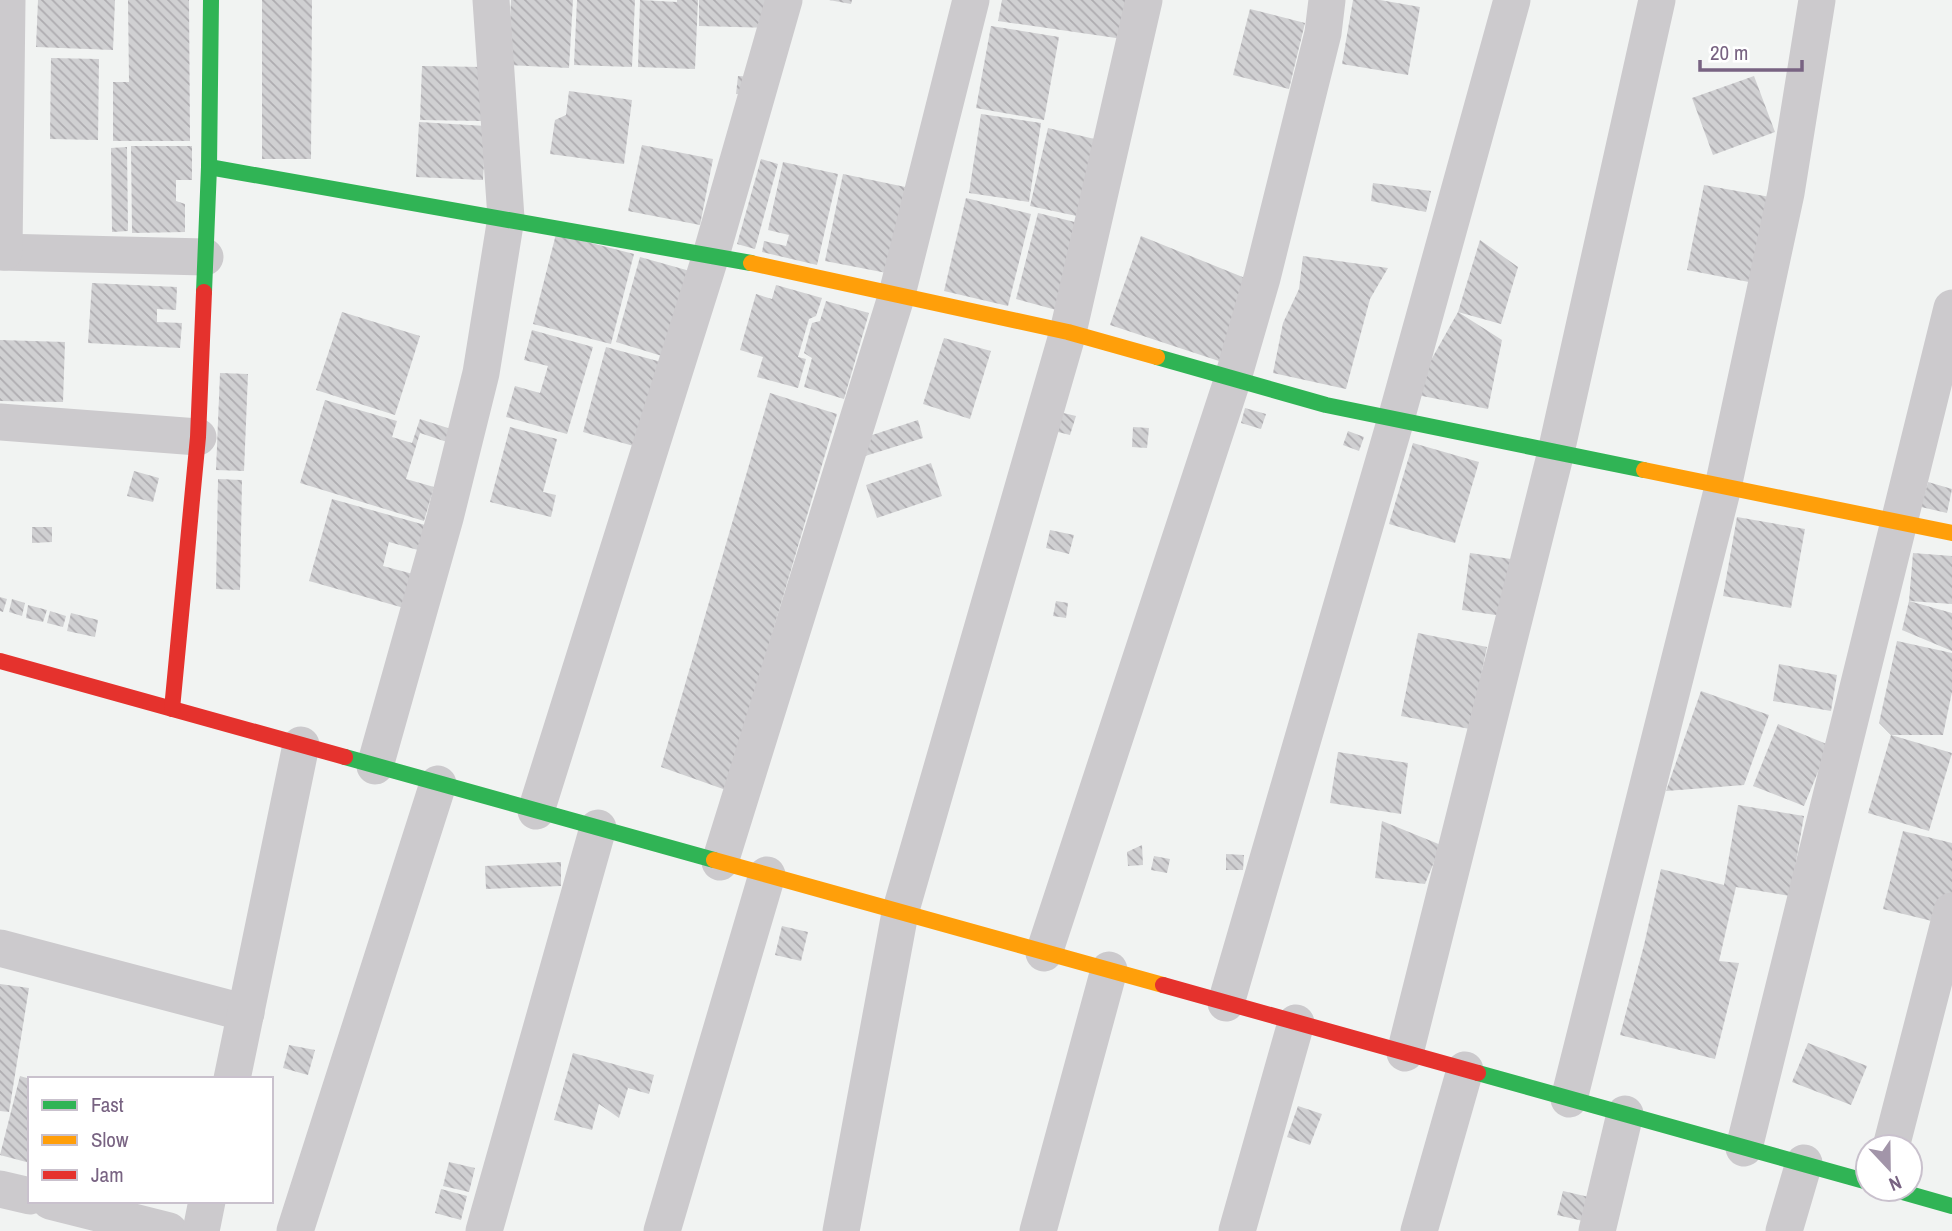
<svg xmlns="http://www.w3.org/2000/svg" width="1952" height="1231" font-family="'Archivo Narrow',sans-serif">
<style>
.building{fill:url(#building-back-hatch)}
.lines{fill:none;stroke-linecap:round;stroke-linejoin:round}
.street{stroke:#cccacd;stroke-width:37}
.fast{stroke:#30b455;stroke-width:16}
.slow{stroke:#ff9f0a;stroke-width:16}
.jam{stroke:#e5322d;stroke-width:16}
</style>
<defs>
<pattern id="building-back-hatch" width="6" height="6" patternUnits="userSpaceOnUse" patternTransform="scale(1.75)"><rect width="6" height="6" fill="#d0d0d2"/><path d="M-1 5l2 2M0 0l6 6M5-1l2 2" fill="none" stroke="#aeacb0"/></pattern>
</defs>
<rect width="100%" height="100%" fill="#f1f3f2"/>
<g class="building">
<polygon points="38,0 115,0 113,50 36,47"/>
<polygon points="128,0 189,0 190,141 113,141 113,82 129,82"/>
<polygon points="262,0 312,0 311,159 262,159"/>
<polygon points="511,0 573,0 569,68 508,65"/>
<polygon points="577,0 635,0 632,67 574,65"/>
<polygon points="640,0 677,2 677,0 698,0 695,69 638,67"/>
<polygon points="699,0 774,0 773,28 699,26"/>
<polygon points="829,0 852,0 851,4"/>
<polygon points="1002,0 1129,0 1123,39 998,21"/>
<polygon points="1353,0 1380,0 1420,7 1408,75 1342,64"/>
<polygon points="1250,9 1305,23 1289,89 1233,75"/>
<polygon points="991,26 1059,37 1044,120 976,108"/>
<polygon points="51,58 99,59 98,140 50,139"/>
<polygon points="422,66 483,67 481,121 420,120"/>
<polygon points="738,76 756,77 755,95 736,94"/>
<polygon points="1754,76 1775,132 1713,155 1692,98"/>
<polygon points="569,91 632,100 624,164 550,154 555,120 566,115"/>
<polygon points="981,114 1041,123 1029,202 969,193"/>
<polygon points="419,122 486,126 483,180 416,177"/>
<polygon points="1048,128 1103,141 1086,218 1030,206"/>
<polygon points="642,145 713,159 700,225 628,211"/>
<polygon points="131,146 192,146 192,180 176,180 176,201 185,204 185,232 132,233"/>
<polygon points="127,147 128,231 112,232 111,148"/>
<polygon points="761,159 778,164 755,249 737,244"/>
<polygon points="783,162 838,174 817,265 762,252 764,241 786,246 789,235 768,230"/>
<polygon points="843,174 915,189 897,275 825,261"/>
<polygon points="1373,183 1431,191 1426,212 1371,201"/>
<polygon points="1704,185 1770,197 1754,283 1687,270"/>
<polygon points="966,198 1031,214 1008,306 944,291"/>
<polygon points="1038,213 1083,224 1060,311 1016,299"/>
<polygon points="556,234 634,254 611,344 533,324"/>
<polygon points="1141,236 1255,282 1222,362 1110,325"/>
<polygon points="1480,240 1518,267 1501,324 1458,312 1502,340 1488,409 1412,394 1458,312"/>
<polygon points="1303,256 1388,268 1370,299 1346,389 1273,373 1283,323 1299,289"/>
<polygon points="640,257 697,273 672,359 616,342"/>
<polygon points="92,283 177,287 176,310 157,309 157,322 182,323 180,348 88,343"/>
<polygon points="776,285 822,298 816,316 809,319 798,357 806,359 798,388 757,377 763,357 740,350 756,294 772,299"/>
<polygon points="826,301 869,313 844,399 804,387 812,358 804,353 812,323 820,321"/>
<polygon points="342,312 420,336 395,415 316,390"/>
<polygon points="532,330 593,347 567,434 506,417 515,386 540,393 548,366 524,360"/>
<polygon points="944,338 991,351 970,419 923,404"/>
<polygon points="0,340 65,342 63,402 0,401"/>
<polygon points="606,347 665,363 641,448 583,432"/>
<polygon points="220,373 248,374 244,471 216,470"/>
<polygon points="770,393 837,414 726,790 661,767"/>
<polygon points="325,400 397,421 392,437 412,443 420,419 451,429 447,442 420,433 406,479 434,487 424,521 300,483"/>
<polygon points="1245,408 1266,414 1261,429 1241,423"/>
<polygon points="1055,411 1076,416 1070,435 1050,430"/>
<polygon points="918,420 923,438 862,457 857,440"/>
<polygon points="510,427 557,439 543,492 556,495 551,517 490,502"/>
<polygon points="1133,427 1149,428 1147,448 1132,447"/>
<polygon points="1348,431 1364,437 1359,451 1343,445"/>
<polygon points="1413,443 1479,462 1455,543 1389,524"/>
<polygon points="931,463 942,496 877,518 866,485"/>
<polygon points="134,471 159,478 153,502 127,496"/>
<polygon points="218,479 242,480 240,590 216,589"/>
<polygon points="1928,482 1952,489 1947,513 1921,507"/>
<polygon points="332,499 425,525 418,550 389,542 383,566 413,574 404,608 309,581"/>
<polygon points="1737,517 1805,529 1791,608 1723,596"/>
<polygon points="32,527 52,527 52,542 32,543"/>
<polygon points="1050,530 1074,535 1069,554 1046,548"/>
<polygon points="1470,553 1511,559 1502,616 1462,610"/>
<polygon points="1913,553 1952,556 1952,604 1909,601"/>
<polygon points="0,597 7,599 3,612 0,611"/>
<polygon points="12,599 25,603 22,616 9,612"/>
<polygon points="1056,601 1068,603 1066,618 1053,616"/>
<polygon points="1909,601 1952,613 1952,651 1902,630"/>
<polygon points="28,605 47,610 43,622 26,618"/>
<polygon points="50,611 66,616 63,627 47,623"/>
<polygon points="71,613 98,620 95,637 67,631"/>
<polygon points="1418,633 1487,647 1470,729 1401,716"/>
<polygon points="1897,641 1952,653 1952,692 1943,735 1891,735 1952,753 1929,831 1868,813 1891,735 1879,723"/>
<polygon points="1779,664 1837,675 1831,711 1773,701"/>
<polygon points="1701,691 1769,715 1744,785 1666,791"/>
<polygon points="1778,724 1829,745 1804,806 1753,786"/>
<polygon points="1338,752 1408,763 1401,814 1330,803"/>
<polygon points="1738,805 1804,816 1790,896 1736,887 1719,961 1739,963 1715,1059 1620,1035 1644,945 1661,869 1724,885"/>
<polygon points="1382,821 1441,845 1425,884 1375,878"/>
<polygon points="1903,831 1952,843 1952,893 1944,924 1883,909"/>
<polygon points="1142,845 1143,865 1128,866 1127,852"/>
<polygon points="1226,854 1244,855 1243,870 1226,870"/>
<polygon points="1154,856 1170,859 1167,873 1151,870"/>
<polygon points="561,862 561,886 486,889 485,866"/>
<polygon points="782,926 808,932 801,961 775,955"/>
<polygon points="0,984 29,988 9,1112 0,1111"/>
<polygon points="1808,1043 1867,1066 1851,1105 1792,1082"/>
<polygon points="289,1045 315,1050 308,1075 283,1068"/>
<polygon points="573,1053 654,1075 649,1094 628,1088 619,1118 599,1104 592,1130 554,1120"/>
<polygon points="20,1076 30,1079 30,1163 0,1155"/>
<polygon points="1298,1106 1322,1114 1310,1145 1287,1137"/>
<polygon points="449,1162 475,1168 469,1192 443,1186"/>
<polygon points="441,1189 467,1196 461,1220 435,1213"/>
<polygon points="1563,1191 1589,1197 1583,1221 1557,1215"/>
</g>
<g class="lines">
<g class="street">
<polyline points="0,252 205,257"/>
<polyline points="4,252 7,0"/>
<polyline points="0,422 198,437"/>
<polyline points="375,766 445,518 481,373 506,218 491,0"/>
<polyline points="536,811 711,255 784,0"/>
<polyline points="720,862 897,294 971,0"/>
<polyline points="0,948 246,1013"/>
<polyline points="1044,953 1233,378 1262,278 1323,33 1327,0"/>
<polyline points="1226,1003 1396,419 1512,0"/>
<polyline points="1405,1053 1556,452 1657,0"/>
<polyline points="232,1079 301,745"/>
<polyline points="1569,1099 1723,487 1786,193 1817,0"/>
<polyline points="1891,1147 1952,911"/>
<polyline points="1744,1148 1952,308"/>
<polyline points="0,1189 30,1196"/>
<polyline points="50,1201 169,1231"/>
<polyline points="201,1231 207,1201"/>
<polyline points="295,1231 438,784"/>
<polyline points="484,1231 598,828"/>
<polyline points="662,1231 767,875"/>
<polyline points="841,1231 900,913 1068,332 1144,0"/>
<polyline points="1038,1231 1109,970"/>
<polyline points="1237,1231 1296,1023"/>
<polyline points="1419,1231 1465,1070"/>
<polyline points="1597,1231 1625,1114"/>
<polyline points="1784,1231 1804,1163"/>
</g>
<g class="fast">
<polyline points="209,167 751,263"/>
<polyline points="204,292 209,167 211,0"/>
<polyline points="1157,357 1326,405 1644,470"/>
<polyline points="345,757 714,860"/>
<polyline points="1478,1073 1868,1182"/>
<polyline points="1892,1189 1952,1206"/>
</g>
<g class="slow">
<polyline points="751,263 1068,332 1157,357"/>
<polyline points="1644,470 1952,533"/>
<polyline points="714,860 1163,985"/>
</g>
<g class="jam">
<polyline points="0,661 345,757"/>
<polyline points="172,709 198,437 204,292"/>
<polyline points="1163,985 1478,1073"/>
</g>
</g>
<rect x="28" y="1077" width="245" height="126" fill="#ffffff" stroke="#c9c1cd" stroke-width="2"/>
<rect x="42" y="1100" width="35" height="10" fill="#30b455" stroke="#c9c1cd" stroke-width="2"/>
<text x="91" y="1112" font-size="21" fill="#786382">Fast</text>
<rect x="42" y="1135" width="35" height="10" fill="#ff9f0a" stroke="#c9c1cd" stroke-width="2"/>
<text x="91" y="1147" font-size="21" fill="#786382">Slow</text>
<rect x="42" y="1170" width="35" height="10" fill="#e5322d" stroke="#c9c1cd" stroke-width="2"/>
<text x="91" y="1182" font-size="21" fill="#786382">Jam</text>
<g transform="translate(1889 1168) rotate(158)"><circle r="33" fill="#ffffff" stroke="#c9c1cd" stroke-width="2"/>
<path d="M0-5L12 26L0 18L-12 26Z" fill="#a295a9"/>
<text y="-10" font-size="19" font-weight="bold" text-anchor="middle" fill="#786382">N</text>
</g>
<path d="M1700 60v10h102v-10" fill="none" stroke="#786382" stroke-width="3.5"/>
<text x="1710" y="60" font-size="21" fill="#786382" stroke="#ffffff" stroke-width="5" paint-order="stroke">20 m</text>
</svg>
